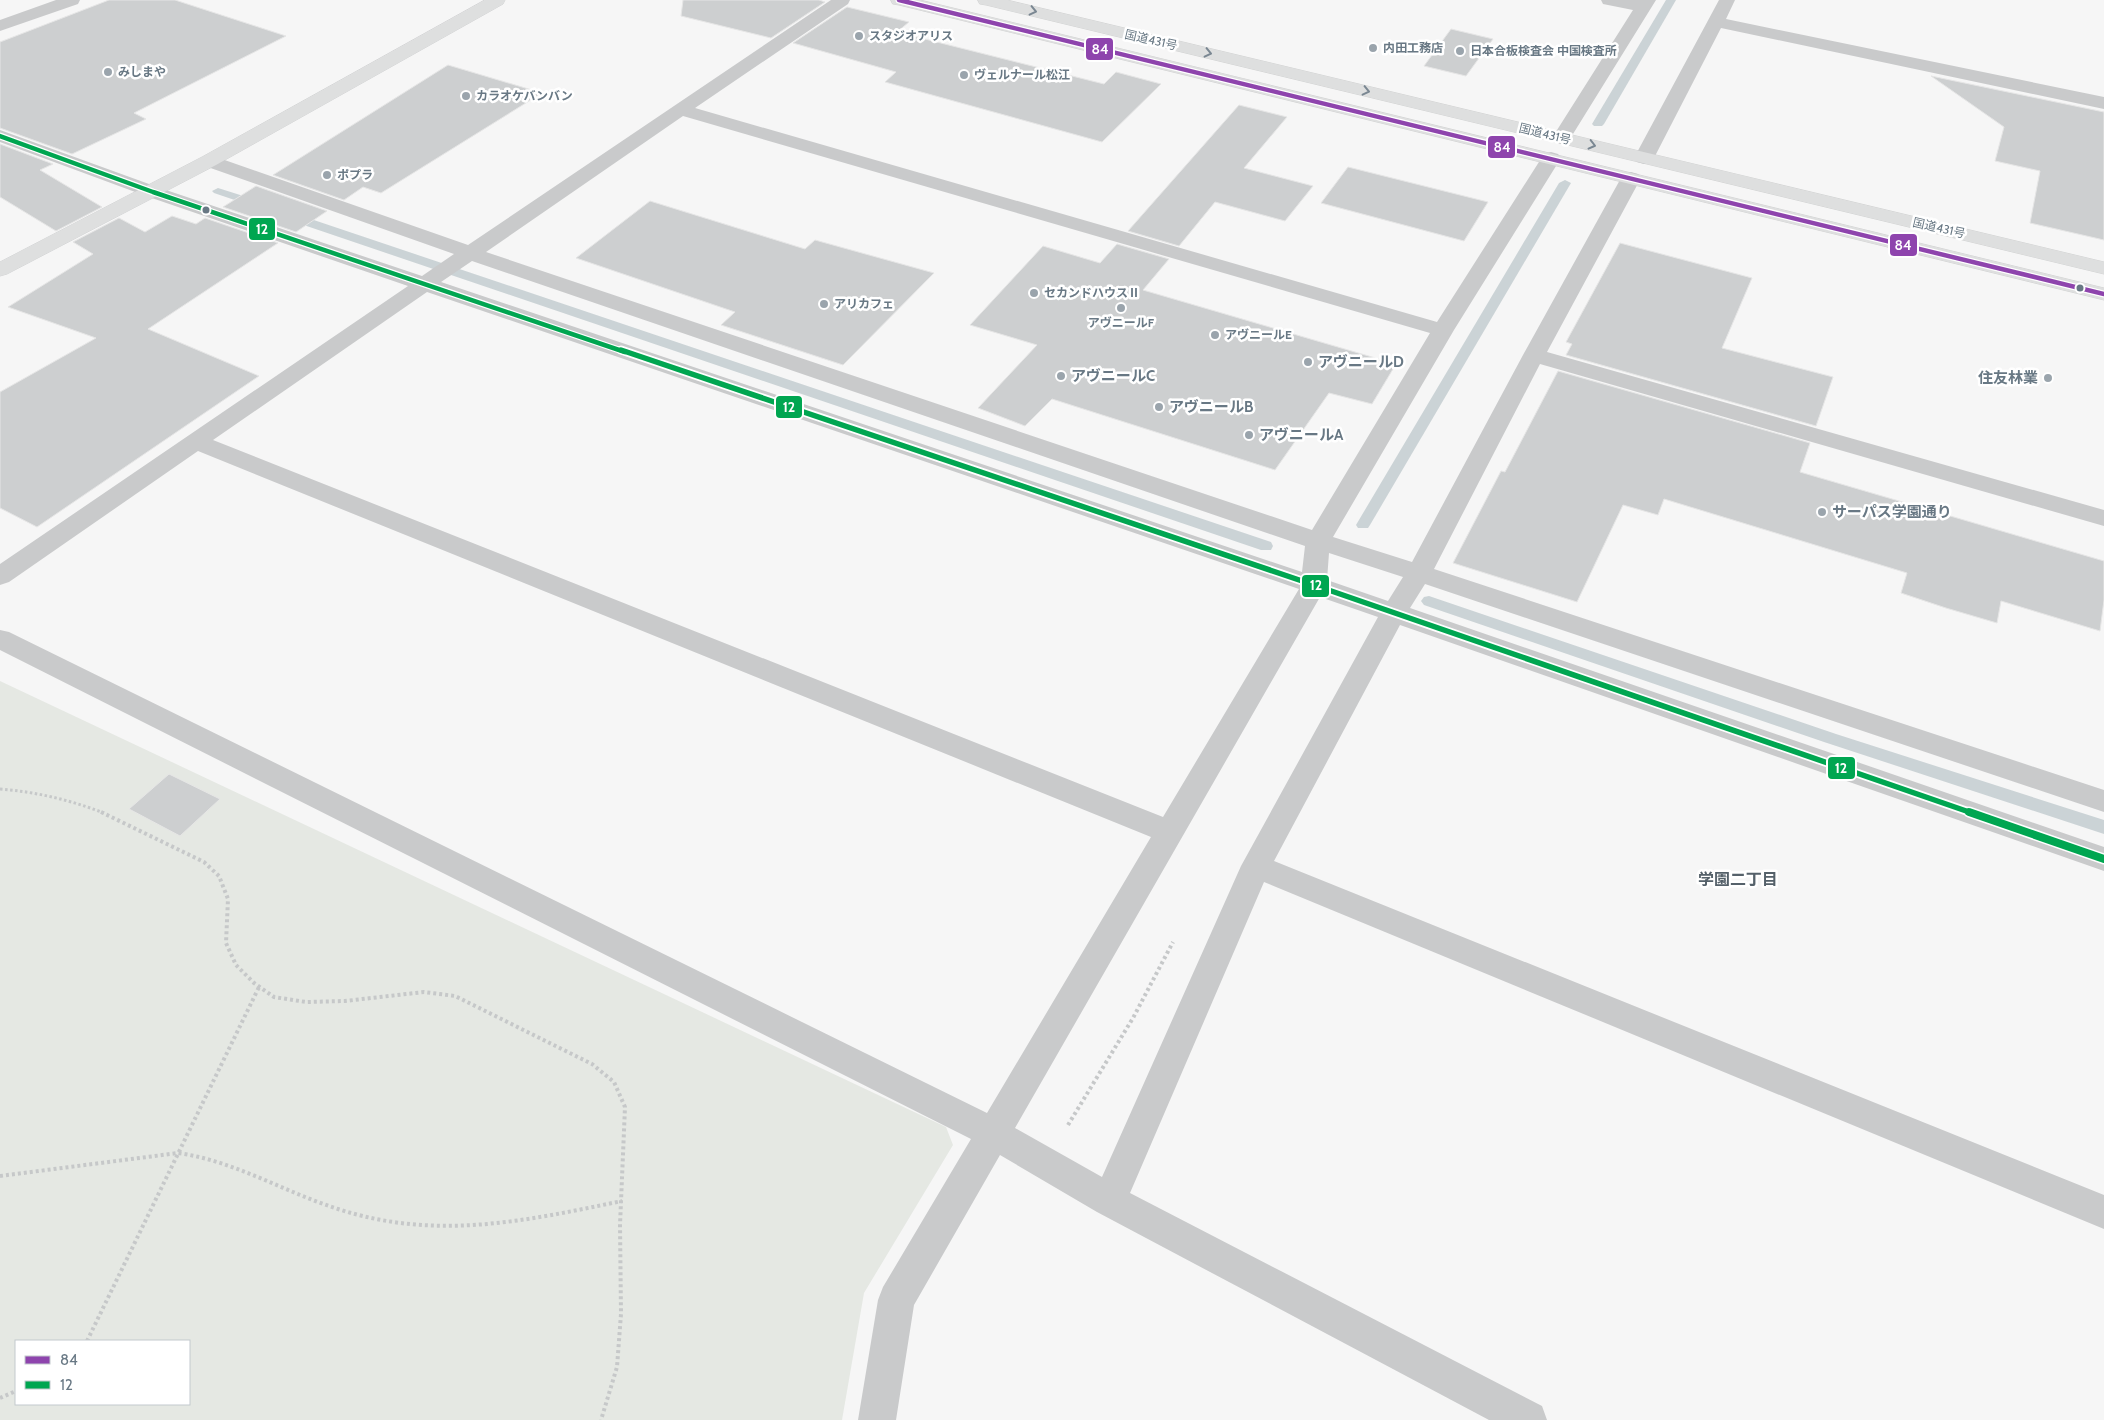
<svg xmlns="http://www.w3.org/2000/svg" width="2104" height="1420" font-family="Cabin,'Noto Sans JP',sans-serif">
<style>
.green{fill:#e5e8e3;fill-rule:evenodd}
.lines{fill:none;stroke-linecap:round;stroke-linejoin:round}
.stream{fill:#cbd3d6;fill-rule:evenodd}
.building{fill:#cdcfd0;stroke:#e6e6e6}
.secondary-casing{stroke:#d2d3d4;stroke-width:1}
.highway-casing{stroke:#d2d3d3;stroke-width:1}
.path-far1{stroke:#c6c8c9;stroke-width:3;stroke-dasharray:2.5 2.5;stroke-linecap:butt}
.path{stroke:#c6c8c9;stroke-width:4;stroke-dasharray:3 3;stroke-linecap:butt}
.street{fill:#c9cacb;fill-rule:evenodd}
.secondary{fill:#dedfdf;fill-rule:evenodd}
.highway{fill:#dedfdf;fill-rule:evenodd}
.bus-1-casing{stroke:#fff;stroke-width:7}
.bus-2-far2-casing{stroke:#fff;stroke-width:7}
.bus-2-far1-casing{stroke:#fff;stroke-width:9}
.bus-2-casing{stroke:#fff;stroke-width:11}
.bus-1{stroke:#8e44ad;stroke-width:4.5}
.bus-2-far2{stroke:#00a651;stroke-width:4.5}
.bus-2-far1{stroke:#00a651;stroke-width:5.5}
.bus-2{stroke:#00a651;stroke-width:8}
.oneway{stroke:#7a8792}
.poi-dot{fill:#9aa4ac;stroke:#fff;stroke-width:2}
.bus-dot{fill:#687884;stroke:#fff;stroke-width:2}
.labels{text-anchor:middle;stroke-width:5;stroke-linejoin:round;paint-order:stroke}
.far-poi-label{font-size:12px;font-weight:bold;fill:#687884;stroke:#fff;text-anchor:start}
.far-street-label{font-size:12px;fill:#687884;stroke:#fff}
.poi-label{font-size:15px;font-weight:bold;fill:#687884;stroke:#fff;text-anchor:start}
.neighbourhood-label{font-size:16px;font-weight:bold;fill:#55616a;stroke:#fff}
.line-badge{stroke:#fff;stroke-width:2}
.badge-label{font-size:14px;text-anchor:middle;font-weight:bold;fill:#fff}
</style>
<rect width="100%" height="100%" fill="#f6f6f6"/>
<path class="green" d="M0,681l946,446 7,18 -89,148 -22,127h-842zM16,1341h173v63h-173z"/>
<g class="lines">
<g class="stream">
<polygon points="1666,0 1676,0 1604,124 1602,126 1594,126 1592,124"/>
<polygon points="1565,180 1571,183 1370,525 1368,528 1358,528 1356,525 1559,183"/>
<polygon points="218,188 262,202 264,204 258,208 214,193 212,191"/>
<polygon points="290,212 1271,542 1273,546 1271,550 1261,550 286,219 284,216"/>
<polygon points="1429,596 1836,734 2104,820 2104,834 1824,742 1424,605 1421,601 1424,597"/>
</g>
</g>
<g class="building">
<polygon points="109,0 175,0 286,36 134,113 146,119 72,154 0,128 0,42"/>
<polygon points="683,0 819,0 825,2 771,38 681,16"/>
<polygon points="847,7 909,22 897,32 1104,84 1116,72 1161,84 1102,142 885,82 896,72 793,43"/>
<polygon points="1451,29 1493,39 1466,76 1424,66"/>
<polygon points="448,65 542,93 381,193 363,187 344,200 273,175"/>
<polygon points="1931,76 2104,112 2104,240 2030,223 2040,171 1995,161 2004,127"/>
<polygon points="1239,105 1287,117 1244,168 1313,186 1285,221 1215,202 1179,246 1128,231"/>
<polygon points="0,144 53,164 40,170 102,207 56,231 0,197"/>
<polygon points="1348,167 1488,202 1464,241 1321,203"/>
<polygon points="256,186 327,211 296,232 223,207"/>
<polygon points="650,201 805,249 815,240 934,273 843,365 721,325 735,312 576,258"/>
<polygon points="172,216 196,224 205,218 278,243 148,329 259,376 37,527 0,508 0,392 96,338 8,307 93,254 73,242 119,218 145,232"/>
<polygon points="1620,243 1752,278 1722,348 1833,377 1816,426 1566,355 1572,344 1566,342"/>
<polygon points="1117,244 1169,259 1143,290 1396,364 1372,404 1329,393 1275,470 1052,399 1025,426 978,408 1037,345 970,325 1043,246 1100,263"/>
<polygon points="1558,371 1810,443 1800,472 2104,561 2104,600 2100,631 2001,601 1997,623 1946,608 1901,593 1907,573 1664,499 1658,515 1623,505 1577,602 1453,563 1501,471 1505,472"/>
<polygon points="169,774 220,799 180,836 129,809"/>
</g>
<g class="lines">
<defs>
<polygon id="secondary" points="485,0 505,0 503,4 216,165 7,274 0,276 0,262 202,157"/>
<g id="highway">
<polygon points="891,0 920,0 2104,288 2104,300 899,5 893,4"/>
<polygon points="978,0 1007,0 2104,262 2104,274 986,5 980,4"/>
</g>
</defs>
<use href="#secondary" class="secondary-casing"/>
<use href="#highway" class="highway-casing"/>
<path class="path-far1" d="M0,789c37,3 70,11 104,24"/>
<g class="path">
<polyline points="101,812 204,862 219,876 228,899 226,943 236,965 254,983 274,997 306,1002 345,1001 424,992 455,996 592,1064 614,1082 625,1107 620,1225 621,1314 617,1367 601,1420"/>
<polyline points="1068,1125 1133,1018 1173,942"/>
<path d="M0,1176l178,-23c57,8 106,39 160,56 98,32 187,12 284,-8"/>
<polyline points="87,1341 259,987"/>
<polyline points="0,1398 16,1391"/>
</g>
<g class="street">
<polygon points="56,0 80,0 78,4 0,31 0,20"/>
<path d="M831,0h19l-2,4 -153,104 742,214 107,-168 7,-2 7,2 3,4 -107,172 -121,207 79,25 111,-207 98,-177 3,-4 7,-2 7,2 3,4 -94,174 557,158v16l-564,-162 -106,205 670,221v22l-679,-228 -15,24 694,239v24l-704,-246 -126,236 830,334v34l-840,-347 -134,311 412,213 5,14h-58l-392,-208 -97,-57 -86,150 -18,115h-38l20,-120 5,-13 88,-148 -971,-489v-20l9,2 978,481 164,-276 -953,-386 -189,131 -9,3v-21l408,-278 -262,-90 -146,-54v-12l160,58 262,88 32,-22 -252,-89 -3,-4 3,-4 7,-2 7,2 252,88zM683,116l747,217 -118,197 -826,-278zM472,261l833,285 -3,26 -861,-290zM427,292l872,297 -136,228 -950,-377zM1329,553l74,24 -15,24 -61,-21zM1320,597l58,20 -137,249 -139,311 -87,-49z"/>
<polygon points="1601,0 1656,0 1568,142 1561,144 1554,142 1552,138 1633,10 1603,4"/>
<polygon points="1719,0 1735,0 1726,19 2104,97 2104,109 1721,28 1654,158 1651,162 1644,164 1637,162 1634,158"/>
</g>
<use href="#secondary" class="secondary"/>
<use href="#highway" class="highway"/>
<defs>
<polyline id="bus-1" points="899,0 2104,294"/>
<polyline id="bus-2-far2" points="0,136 153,192 625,352"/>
<polyline id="bus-2-far1" points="621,350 1314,585 1972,813"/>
<polyline id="bus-2" points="1969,812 2104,859"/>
</defs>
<use href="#bus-1" class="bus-1-casing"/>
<use href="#bus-2-far2" class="bus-2-far2-casing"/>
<use href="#bus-2-far1" class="bus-2-far1-casing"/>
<use href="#bus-2" class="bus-2-casing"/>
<use href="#bus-1" class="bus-1"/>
<use href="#bus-2-far2" class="bus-2-far2"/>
<use href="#bus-2-far1" class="bus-2-far1"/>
<use href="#bus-2" class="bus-2"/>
</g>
<defs><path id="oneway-chevron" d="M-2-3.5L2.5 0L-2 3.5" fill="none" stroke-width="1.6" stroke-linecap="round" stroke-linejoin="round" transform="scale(1.25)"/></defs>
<g class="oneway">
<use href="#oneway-chevron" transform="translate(1033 11) rotate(13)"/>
<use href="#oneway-chevron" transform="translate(1208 53) rotate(13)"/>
<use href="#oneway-chevron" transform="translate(1366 91) rotate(13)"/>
<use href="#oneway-chevron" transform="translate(1592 145) rotate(14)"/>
</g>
<g class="poi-dot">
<circle cx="859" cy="36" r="5"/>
<circle cx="1373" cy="48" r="5"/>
<circle cx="1460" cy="51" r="5"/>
<circle cx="108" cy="72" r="5"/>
<circle cx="964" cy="75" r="5"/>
<circle cx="466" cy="96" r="5"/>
<circle cx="327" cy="175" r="5"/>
<circle cx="1034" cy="293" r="5"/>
<circle cx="824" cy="304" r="5"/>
<circle cx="1121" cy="308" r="5"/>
<circle cx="1215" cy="335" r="5"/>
<circle cx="1308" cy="362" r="5"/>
<circle cx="1061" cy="376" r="5"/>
<circle cx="2048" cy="378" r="5"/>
<circle cx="1159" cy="407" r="5"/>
<circle cx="1249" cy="435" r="5"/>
<circle cx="1822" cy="512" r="5"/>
</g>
<g class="bus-dot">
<circle cx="206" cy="210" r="4.5"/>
<circle cx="2080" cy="288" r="4.5"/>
</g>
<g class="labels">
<g class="far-poi-label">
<text x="869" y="40">スタジオアリス</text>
<text x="1383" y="52">内田工務店</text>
<text x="1470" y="55">日本合板検査会 中国検査所</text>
<text x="118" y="76">みしまや</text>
<text x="974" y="79">ヴェルナール松江</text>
<text x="476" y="100">カラオケバンバン</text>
<text x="337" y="179">ポプラ</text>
<text x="1044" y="297">セカンドハウスⅡ</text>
<text x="834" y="308">アリカフェ</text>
<text x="1121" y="327" text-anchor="middle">アヴニールF</text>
<text x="1225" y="339">アヴニールE</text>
</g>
<g class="far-street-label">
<text transform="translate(1151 40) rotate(13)" y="4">国道431号</text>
<text transform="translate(1545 134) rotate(14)" y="4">国道431号</text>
<text transform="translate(1939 228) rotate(13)" y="4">国道431号</text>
</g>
<g class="poi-label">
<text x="1318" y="367">アヴニールD</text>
<text x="1071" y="381">アヴニールC</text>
<text x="2038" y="383" text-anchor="end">住友林業</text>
<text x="1169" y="412">アヴニールB</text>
<text x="1259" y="440">アヴニールA</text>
<text x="1832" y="517">サーパス学園通り</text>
</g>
<g class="neighbourhood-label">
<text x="1738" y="885">学園二丁目</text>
</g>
</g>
<g class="line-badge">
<rect x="1085" y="37" width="29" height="24" rx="5" fill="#8e44ad"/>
<rect x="1487" y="135" width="29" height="24" rx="5" fill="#8e44ad"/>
<rect x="248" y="217" width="28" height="24" rx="5" fill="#00a651"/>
<rect x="1889" y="233" width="29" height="24" rx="5" fill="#8e44ad"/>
<rect x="775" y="395" width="28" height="24" rx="5" fill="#00a651"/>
<rect x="1301" y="574" width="29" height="24" rx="5" fill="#00a651"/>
<rect x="1827" y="756" width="29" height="24" rx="5" fill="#00a651"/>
</g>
<g class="badge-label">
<text x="1100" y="54">84</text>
<text x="1502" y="152">84</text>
<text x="262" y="234">12</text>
<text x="1903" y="250">84</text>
<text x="789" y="412">12</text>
<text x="1316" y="590">12</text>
<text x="1841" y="773">12</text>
</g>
<rect x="15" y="1340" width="175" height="65" fill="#ffffff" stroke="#c3c9ce"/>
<rect x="25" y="1356" width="25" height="8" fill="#8e44ad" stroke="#c3c9ce"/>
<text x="60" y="1365" font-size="15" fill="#687884">84</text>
<rect x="25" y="1381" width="25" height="8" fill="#00a651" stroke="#c3c9ce"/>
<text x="60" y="1390" font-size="15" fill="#687884">12</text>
</svg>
